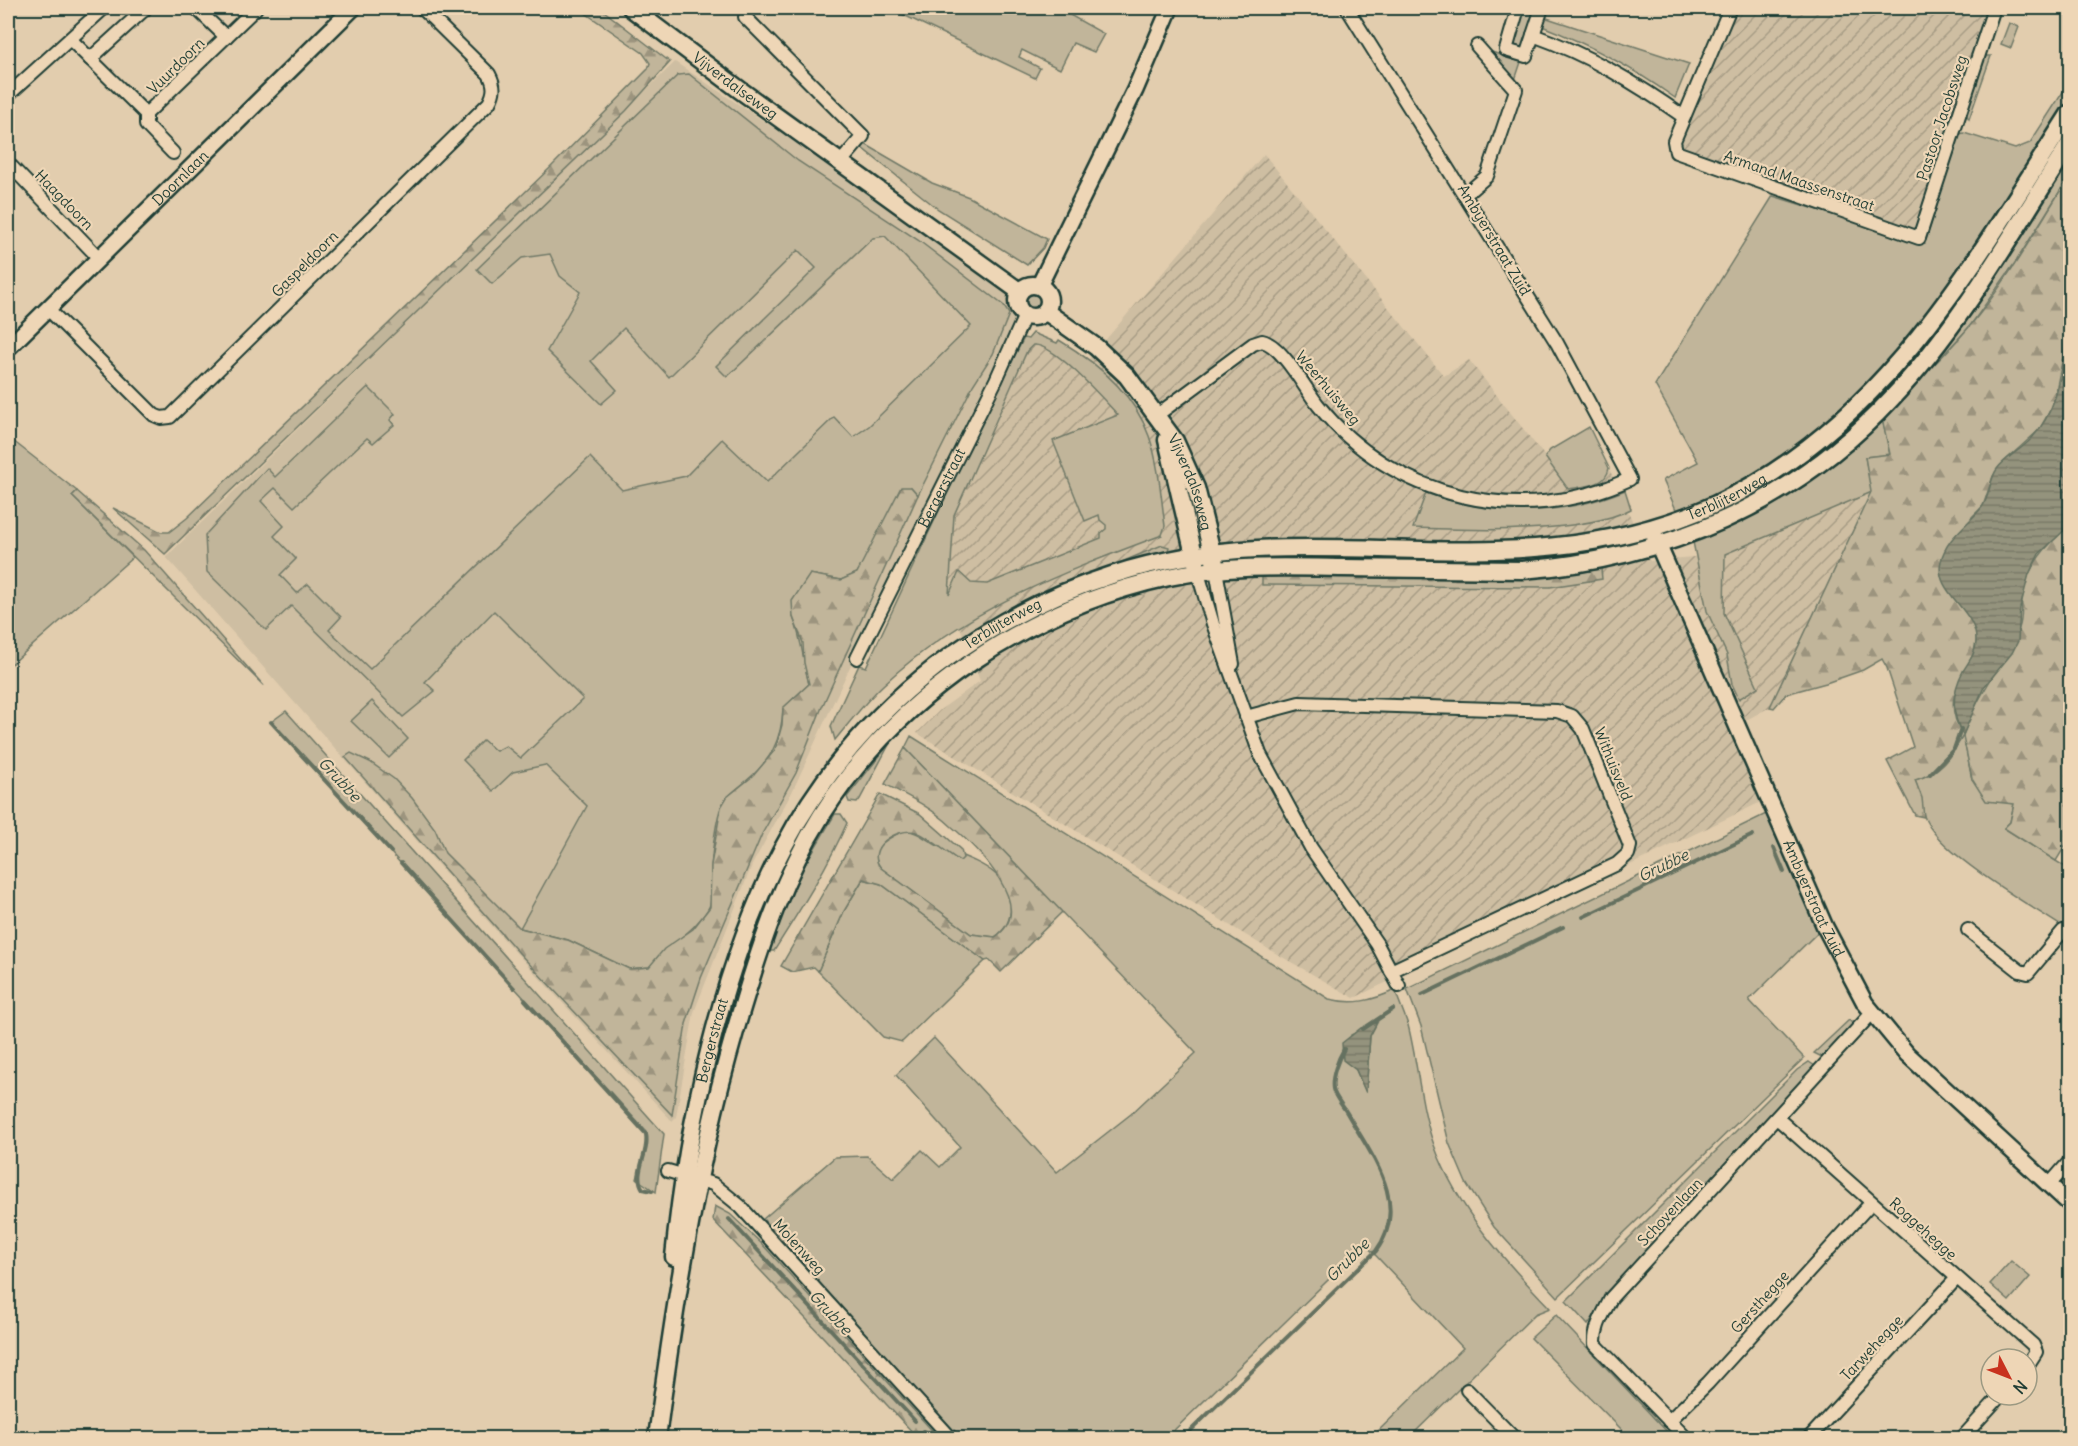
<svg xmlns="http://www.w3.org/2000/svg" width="2078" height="1446" font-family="Delius,sans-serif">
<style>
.built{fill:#cebea2}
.industrial{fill:url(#industrial-furrows)}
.green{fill:#c1b59a;stroke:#707967;stroke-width:1.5;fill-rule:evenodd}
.forest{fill:url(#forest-firs);stroke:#707967;stroke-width:1.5}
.water{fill:url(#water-rules);stroke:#657160;stroke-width:1.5}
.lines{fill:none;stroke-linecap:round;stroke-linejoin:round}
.stream{stroke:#657160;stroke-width:4}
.minor-casing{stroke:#1f3d34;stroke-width:16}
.tertiary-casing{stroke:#1f3d34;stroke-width:20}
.secondary-casing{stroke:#1f3d34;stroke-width:21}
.minor{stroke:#eed6b6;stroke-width:12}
.tertiary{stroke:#eed6b6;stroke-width:15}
.secondary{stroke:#eed6b6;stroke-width:16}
.labels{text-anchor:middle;stroke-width:4.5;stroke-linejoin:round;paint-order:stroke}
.street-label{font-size:15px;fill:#1f3d34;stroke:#eed6b6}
.water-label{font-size:16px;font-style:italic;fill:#314a3f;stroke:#eed6b6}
</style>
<defs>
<pattern id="industrial-furrows" width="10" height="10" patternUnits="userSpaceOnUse" patternTransform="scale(1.5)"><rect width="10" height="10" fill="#cebea2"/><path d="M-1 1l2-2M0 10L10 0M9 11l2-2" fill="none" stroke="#a79c85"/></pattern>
<pattern id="forest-firs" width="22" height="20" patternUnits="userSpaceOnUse" patternTransform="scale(1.5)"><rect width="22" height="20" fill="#c1b59a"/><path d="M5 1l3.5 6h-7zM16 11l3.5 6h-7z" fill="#9c947e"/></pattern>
<pattern id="water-rules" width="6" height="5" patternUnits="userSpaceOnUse" patternTransform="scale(1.5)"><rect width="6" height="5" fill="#94937d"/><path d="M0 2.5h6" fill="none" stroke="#787967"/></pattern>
</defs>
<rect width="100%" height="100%" fill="#e2cdae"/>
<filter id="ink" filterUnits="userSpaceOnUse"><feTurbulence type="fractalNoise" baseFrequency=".0167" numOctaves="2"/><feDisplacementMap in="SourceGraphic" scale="12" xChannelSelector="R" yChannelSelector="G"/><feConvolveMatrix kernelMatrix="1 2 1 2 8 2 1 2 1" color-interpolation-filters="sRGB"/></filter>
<g filter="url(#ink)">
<polygon class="built" points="675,62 1032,300 911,559 873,617 792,792 752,865 694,1012 676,1117 672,1121 508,944 166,557"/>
<g class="industrial">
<polygon points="1736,8 1990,8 1916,234 1679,148"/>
<polygon points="1264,154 1444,376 1469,360 1554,468 1600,448 1650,561 1725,554 1872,492 1770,707 1730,729 1763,801 1354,998 1270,950 917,733 940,710 980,681 949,597 954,515 1027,351 1039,336 1085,364"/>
</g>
<g class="green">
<polygon points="889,8 1071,8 1068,14 1104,34 1094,52 1073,43 1060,69 1022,50 1019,57 1040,68 1035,78"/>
<polygon points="1521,8 1538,8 1525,46 1517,49 1511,46"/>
<path d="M1544,17l145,47 -14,34c-42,-30 -84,-53 -133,-72z"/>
<polygon points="2009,23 2019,27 2011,48 2001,44"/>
<polygon points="1489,51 1521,62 1514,83"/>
<polygon points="1986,56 1991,56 1969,119 1965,112"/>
<path d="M689,74l109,87 120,79 85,65 6,9 -16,40 -20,31 -55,110 -7,-8 -54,86 -16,7 -31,-6 -17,43c9,22 10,44 16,67l-26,24c-1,32 -13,54 -38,74 -8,7 -18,13 -23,23 -6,12 -10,48 -11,63 0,12 3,31 -3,41 -14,23 -40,36 -58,58l-21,2 -61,-29 -48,-12 67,-122 -42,-41 -32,7 -20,19 -30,-31 20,-20 13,11 10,-5 15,12 62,-59 -89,-88 -69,71 10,9 -32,26 -112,-111 -25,24 -59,-58 -2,-37 62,-67 8,9 93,-90 27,27 -5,6 4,5 -21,18 -6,-5 -73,69 -19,-19 -14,13 23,25 -10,10 22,23 -16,16 17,18 11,-9 33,33 -12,13 41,39 220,-212 32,33 64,-14 36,-37 45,43 67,-65 19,20 16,-11 102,-100 -86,-90 -12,2 -146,139 -11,-11 100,-98 -18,-18 -129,127 -45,-49 -33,33 26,29 -16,14 -54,-53 33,-59 -20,-16 -10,-22 -28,4 -30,26 -15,-15 201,-194z"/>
<polygon points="2070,81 2070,104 1971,257 1885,373 1781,462 1678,514 1663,480 1698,462 1655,385 1773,196 1925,243 1959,134 1964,133 2015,149 2030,143"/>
<polygon points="865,144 932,183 969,197 1047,239 1043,248 1027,265 938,209 862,148"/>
<polygon points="2070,152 2070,175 2017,260 1970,326 1926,374 1881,414 1890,455 1865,457 1872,492 1725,554 1724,613 1758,687 1739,699 1732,684 1727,655 1707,611 1693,542 1749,516 1881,414"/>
<circle cx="1034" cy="301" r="10"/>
<path d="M1033,333l24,10 2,-3c37,22 75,53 90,96 10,28 12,61 16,90l-3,9c-99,37 -201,76 -279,150 -18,17 -33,37 -48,55l-4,-14 28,-61 7,2 119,-255 39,-74 4,1zM1033,345c20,-3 71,55 85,70l-65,26 32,80 14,-6 1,5 6,5v4l-5,4v5l-114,46 -16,-1 -12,-11 -10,23 5,-80 73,-164z"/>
<path d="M1589,427l20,41c-3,19 -25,18 -41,21l-23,-32 5,-7z"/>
<polygon points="8,437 77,491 72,496 133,557 8,667"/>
<path d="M1625,490l6,19c-50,26 -161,21 -218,19l13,-35c65,23 135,24 199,-3z"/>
<polygon points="1162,545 1169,547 1168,552 1105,569"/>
<polygon points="372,701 408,739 389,758 351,721"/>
<polygon points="286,711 664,1134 656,1192 637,1179 646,1149 645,1130 271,722"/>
<path d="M1963,735l9,44 42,25 -4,18 -6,6 66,42v57l-6,-4 -3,3c-33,-22 -125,-74 -137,-110 -4,-11 -4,-24 -9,-36 25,-7 36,-23 48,-45z"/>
<path d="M911,736l418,263c24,6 43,2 66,-9 4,12 9,23 13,35 10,39 12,81 26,120 24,65 69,114 116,163l-15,6 -126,124h-38l92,-90 -98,-104 -199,194h-208l-195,-219 72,-62 32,-1 26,23 29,-29 18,17 20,-20 -64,-72 38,-37 123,134 74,-58 65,-61 -291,-305zM1377,1023l-7,13 -4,56 -10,-22 -5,-35z"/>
<polygon points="890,743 860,799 857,803 849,802 847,797"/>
<path d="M835,814h6l6,9c-20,45 -47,87 -73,128h-3l-3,-2 24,-63z"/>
<polygon points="1766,814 1818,932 1749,1000 1804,1058 1558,1297 1494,1227 1466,1183 1449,1143 1421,1026 1407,989"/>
<path d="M905,830c15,2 21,10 33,16 18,8 42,15 56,27 21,17 23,49 1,64l-24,-3 -90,-66c-17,-20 8,-30 24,-38z"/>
<polygon points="863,879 881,884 985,961 902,1042 883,1037 818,971 844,911"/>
<polygon points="1849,1020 1854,1025 1824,1058 1814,1053"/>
<polygon points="1809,1062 1815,1066 1814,1069 1707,1183 1610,1292 1588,1325 1566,1301 1797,1070"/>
<polygon points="2011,1261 2030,1277 2009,1301 1990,1284"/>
<polygon points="1556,1315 1673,1438 1630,1438 1531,1338"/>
</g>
<g class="forest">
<polygon points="578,8 600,8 670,62 626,111 165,554 113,508 161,532 169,532 187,518 549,169 648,69 650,63 643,53"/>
<path d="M2070,175v160l-4,7 -13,63 -14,25 -32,29 -14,17 -10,30 -11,11 -25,71c8,12 27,27 29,41 6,40 -43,58 -13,106 15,-42 39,-68 56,-107 4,-9 2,-22 3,-32 6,-32 25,-51 48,-71v313l-14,23 -52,-33 6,-6 4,-18 -28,-3 -14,-22 -9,-43c-13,21 -24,37 -48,44l7,18 2,19 -9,-2 -28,-54 26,-14 -26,-79 -5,-9 -19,11 -37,13 -40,11 -12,14 -4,-1 101,-215 -6,-35 25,-3 -9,-40c31,-28 61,-55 88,-87 39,-46 69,-101 101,-152z"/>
<polygon points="901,487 911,487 918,495 822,707 796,773 762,834 701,978 686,1024 672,1115 519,953 345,757 351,753 370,762 394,779 412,798 435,829 445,853 520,928 568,940 629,969 649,967 664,949 693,929 710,907 711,865 721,807 727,797 753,776 775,750 782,725 783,708 809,684 804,663 803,643 793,617 792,601 810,574 841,580 857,573"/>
<polygon points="77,491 144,550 264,686 72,496"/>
<polygon points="1601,569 1602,579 1550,587 1262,585 1262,575 1549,577"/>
<path d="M905,748l157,164 -61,60 -12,-12 -4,1 -104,-77 -18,-5 -19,32 -26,60 -4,-4 -22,5 -11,-6 99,-172 40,20 41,36 2,8 -3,3c-12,-7 -33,-26 -44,-29 -19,-5 -52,16 -35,36l90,66 24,3c44,-29 -18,-89 -44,-111 -19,-18 -43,-30 -66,-42z"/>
<polygon points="715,1206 730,1214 762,1244 939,1438 918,1438 713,1220"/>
</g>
<g class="water">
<path d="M2070,335v190l-31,29 -10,20 -9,34 -2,33 -6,12 -28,34 -21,48c-12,-21 -11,-43 0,-64 6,-10 13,-18 13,-29 2,-32 -43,-49 -35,-81 5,-23 27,-36 41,-54 8,-10 7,-27 15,-38 9,-12 24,-19 34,-30 26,-27 30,-63 35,-97z"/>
<polygon points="1377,1022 1370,1036 1366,1093 1356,1070 1343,1060 1342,1043 1361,1028"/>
</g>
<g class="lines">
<g class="stream">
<polyline points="271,722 391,852"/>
<polyline points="1930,774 1954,749 1961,729"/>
<polyline points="1774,848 1784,872"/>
<polyline points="401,863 514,988"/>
<polyline points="1583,917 1753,835"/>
<polyline points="1422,995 1563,927"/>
<path d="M525,1000l121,134c4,19 -14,39 -3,55l9,2"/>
<polyline points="1363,1029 1393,1009"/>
<polyline points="729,1219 915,1421"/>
<polyline points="923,1431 930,1438"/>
<path d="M1183,1438l193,-187c35,-47 -5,-96 -29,-138 -4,-7 -13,-17 -14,-24 -2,-12 5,-30 11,-40"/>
</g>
<defs>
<g id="minor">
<polyline points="196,8 226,37"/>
<polyline points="1518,8 1506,50 1526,56 1542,8"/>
<polyline points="1730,8 1674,141 1676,152 1919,238 1994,8"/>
<polyline points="745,17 863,136 840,163"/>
<path d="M1533,35c56,20 103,48 151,82"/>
<polyline points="70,39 146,114 256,8"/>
<polyline points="90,59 146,8"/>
<polyline points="8,95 104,8"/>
<polyline points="146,114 146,125 173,153"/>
<polyline points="8,163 99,258"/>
<polyline points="1466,194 1487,176 1516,90 1477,46"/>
<path d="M48,309l106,106 7,3 9,-1 319,-314c6,-11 6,-18 0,-29l-67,-66"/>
<path d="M1157,415l96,-71 9,-3c20,4 43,48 56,64 75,94 203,124 312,74l-73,-136 -210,-335"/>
<polyline points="1216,570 1233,664"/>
<polyline points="1198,573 1213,624 1260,754 1311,848 1377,944 1399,986"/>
<path id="s1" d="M857,658l139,-278 29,-65"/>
<polyline points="1246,717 1299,703 1557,711 1572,716 1583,729 1630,846 1628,854 1617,864 1391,971"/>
<polyline points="1968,930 2020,971 2028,973 2063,931 2070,936"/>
<polyline points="1777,1118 2033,1345 2036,1352 2027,1366"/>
<polyline points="668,1171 713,1184 740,1206 951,1438"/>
<polyline points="2049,1185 2070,1161"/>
<polyline points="1467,1390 1514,1438"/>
<polyline points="1669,1421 1708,1383 1871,1203"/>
<path d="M1686,1438l-91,-94c-1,-17 9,-31 16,-46l261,-285"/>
<polyline points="1809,1438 1957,1278"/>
<polyline points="1962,1438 2001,1395"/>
</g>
<g id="tertiary">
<polyline points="1039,286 1135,90 1170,8"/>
<path id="s2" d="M8,348l345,-340"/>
<path id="s3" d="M1653,533l172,394 40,76 42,51 163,150"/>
</g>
<g id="secondary">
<path id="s4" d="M631,8l109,82 279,201"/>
<circle cx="1033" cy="301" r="16"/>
<path id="s5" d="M1045,311l51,36 31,29 48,65 21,47 19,76"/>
<polyline points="1167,440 1196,563"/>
<path id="s6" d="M674,1257c13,-132 47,-292 109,-409 92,-176 276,-290 474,-299 160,-7 306,25 459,-45 168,-78 258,-242 354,-391"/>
<path d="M657,1438c19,-145 42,-289 85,-430 20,-67 42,-133 79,-192 77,-122 209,-209 348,-239 57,-12 115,-10 173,-9 60,1 120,1 180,2 142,-11 271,-65 369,-171 71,-75 123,-169 179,-256"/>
</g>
</defs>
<use href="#minor" class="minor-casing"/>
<use href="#tertiary" class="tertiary-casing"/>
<use href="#secondary" class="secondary-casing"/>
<use href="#minor" class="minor"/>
<use href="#tertiary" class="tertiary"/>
<use href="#secondary" class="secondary"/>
</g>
</g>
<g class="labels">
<g class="street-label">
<text transform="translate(176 66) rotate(-45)" y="5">Vuurdoorn</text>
<text dy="5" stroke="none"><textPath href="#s4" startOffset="130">Vijverdalseweg</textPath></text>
<text transform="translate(1942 118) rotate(-72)" y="5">Pastoor Jacobsweg</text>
<text dy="5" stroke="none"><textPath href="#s2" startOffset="242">Doornlaan</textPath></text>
<text transform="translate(1799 181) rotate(19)" y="5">Armand Maassenstraat</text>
<text transform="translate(64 200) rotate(46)" y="5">Haagdoorn</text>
<text transform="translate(1494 240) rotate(59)" y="5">Ambyerstraat Zuid</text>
<text transform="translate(305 264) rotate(-45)" y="5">Gaspeldoorn</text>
<text transform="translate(1328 388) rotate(50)" y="5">Weerhuisweg</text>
<text dy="5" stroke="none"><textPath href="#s5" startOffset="230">Vijverdalseweg</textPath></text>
<text dy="5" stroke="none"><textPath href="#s1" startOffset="190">Bergerstraat</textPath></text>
<text dy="5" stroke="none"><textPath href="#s6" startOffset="1490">Terblijterweg</textPath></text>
<text dy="5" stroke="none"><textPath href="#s6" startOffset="744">Terblijterweg</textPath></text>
<text transform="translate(1613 764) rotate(68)" y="5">Withuisveld</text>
<text dy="5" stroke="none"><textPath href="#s3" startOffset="399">Ambyerstraat Zuid</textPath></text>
<text dy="5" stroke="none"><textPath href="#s6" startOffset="220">Bergerstraat</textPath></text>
<text transform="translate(1670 1212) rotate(-47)" y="5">Schovenlaan</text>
<text transform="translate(1923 1229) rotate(42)" y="5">Roggehegge</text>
<text transform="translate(799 1247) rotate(48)" y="5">Molenweg</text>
<text transform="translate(1760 1302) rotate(-48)" y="5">Gersthegge</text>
<text transform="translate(1872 1348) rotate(-47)" y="5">Tarwehegge</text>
</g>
<g class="water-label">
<text transform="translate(340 779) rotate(47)" y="6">Grubbe</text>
<text transform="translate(1663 865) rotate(-26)" y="6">Grubbe</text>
<text transform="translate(1347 1260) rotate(-45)" y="6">Grubbe</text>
<text transform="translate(831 1312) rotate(47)" y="6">Grubbe</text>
</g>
</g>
<rect width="2078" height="1446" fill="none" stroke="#eed6b6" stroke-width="30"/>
<rect x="15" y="15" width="2048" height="1416" fill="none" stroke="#1f3d34" stroke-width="2" filter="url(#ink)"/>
<g transform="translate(2009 1377) rotate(132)"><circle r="28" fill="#eed6b6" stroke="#9b9982" stroke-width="1.5"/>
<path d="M0-4.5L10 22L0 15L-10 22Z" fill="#c8321e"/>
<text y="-9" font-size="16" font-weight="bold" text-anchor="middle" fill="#1f3d34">N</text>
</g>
</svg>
